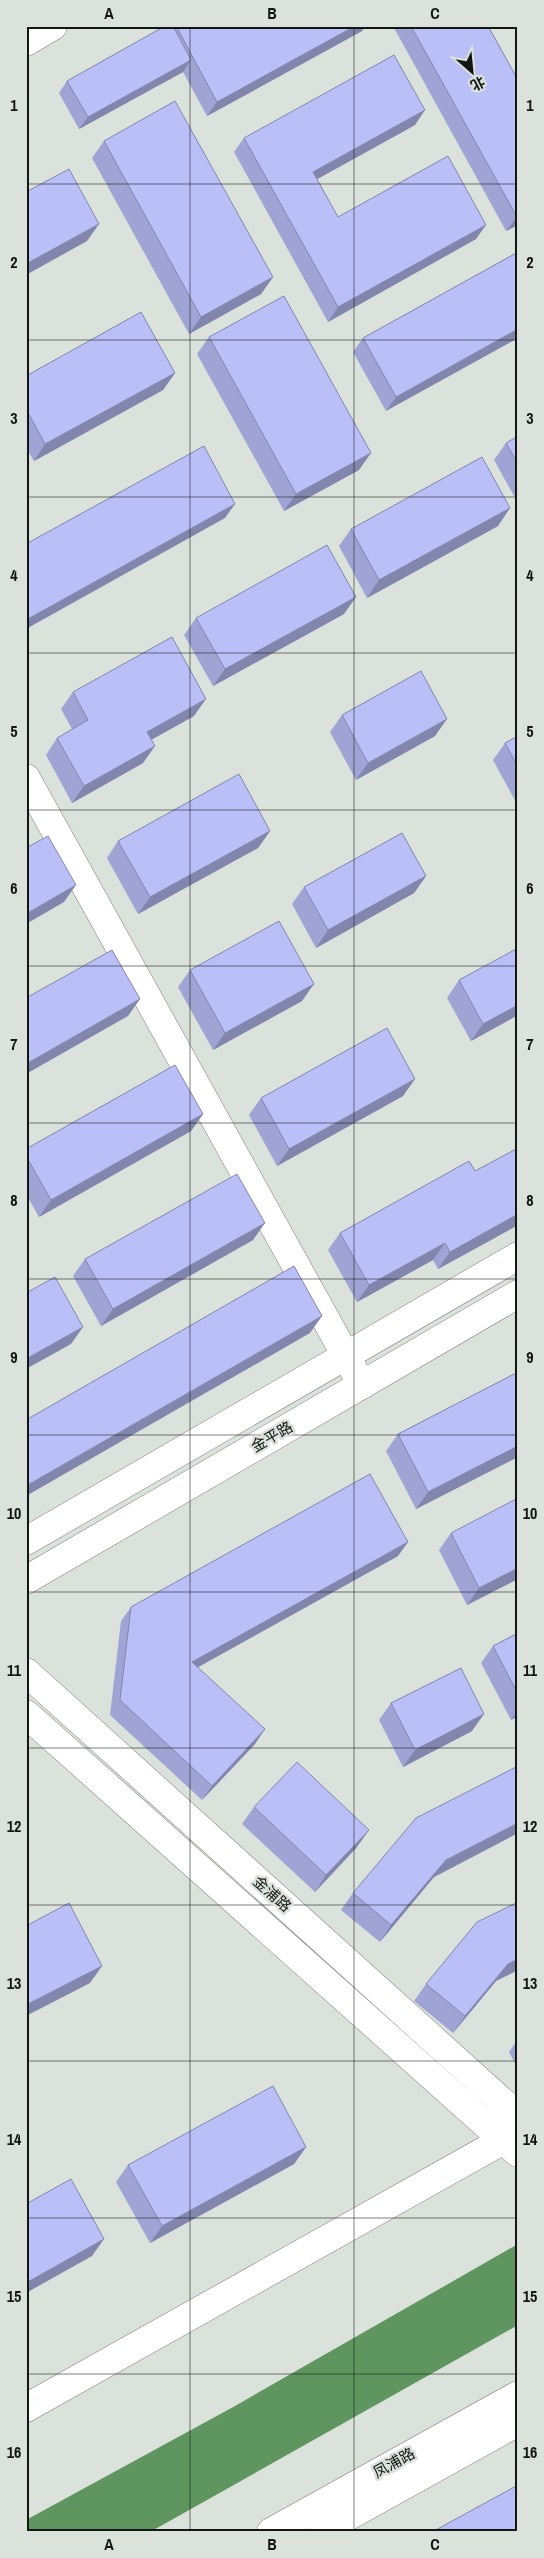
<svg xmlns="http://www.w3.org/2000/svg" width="544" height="2558" font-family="'Archivo Narrow','Noto Sans SC',sans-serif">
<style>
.water{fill:#5f955e}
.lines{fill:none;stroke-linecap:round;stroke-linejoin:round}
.minor-casing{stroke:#7e837d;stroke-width:29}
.minor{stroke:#fff;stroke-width:28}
.wall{fill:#a0a4d4}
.shaded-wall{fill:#8286ad}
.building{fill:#babff7;stroke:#8286ad}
.grid{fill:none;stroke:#131613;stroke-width:1;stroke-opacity:0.55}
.labels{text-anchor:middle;stroke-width:5;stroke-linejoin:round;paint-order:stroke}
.street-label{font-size:15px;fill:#131613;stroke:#dbe1db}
.neatline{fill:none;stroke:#131613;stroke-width:2}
.grid-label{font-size:16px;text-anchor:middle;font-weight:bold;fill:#131613}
</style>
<rect width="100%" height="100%" fill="#dbe1db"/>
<polygon class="water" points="518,2244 518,2325 150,2532 26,2532 26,2520 235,2406"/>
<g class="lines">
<defs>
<g id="minor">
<polyline points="26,42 53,26"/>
<polyline points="26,778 362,1385"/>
<polyline points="26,1541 518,1256"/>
<polyline points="26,1580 518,1294"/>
<polyline points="26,1672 518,2116"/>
<polyline points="26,1714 518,2153"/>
<polyline points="26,2408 518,2132"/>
<polyline points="271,2532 518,2395"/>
<polyline points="320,2532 518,2422"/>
</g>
</defs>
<use href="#minor" class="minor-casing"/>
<use href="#minor" class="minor"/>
</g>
<g class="wall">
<polygon points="165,26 365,26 362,31 207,116 183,72 79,129 59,93 67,81"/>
<polygon points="393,26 488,26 518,80 518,225 506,231"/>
<polygon points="415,125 317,179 338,217 476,239 328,322 234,152 244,138"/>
<polygon points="104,141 273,277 261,294 189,334 92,158"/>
<polygon points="518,252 386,411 353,352 363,338"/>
<polygon points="209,337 359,470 284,511 197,354"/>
<polygon points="175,373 163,390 34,461 26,448 26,376"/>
<polygon points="518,436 518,503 494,460 506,443"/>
<polygon points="498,526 367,598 339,546 351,529"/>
<polygon points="344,614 213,686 184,635 196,618"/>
<polygon points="73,692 194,716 151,739 143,763 72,803 46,755 57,738 72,729 61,709"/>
<polygon points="342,715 435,736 356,780 330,732"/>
<polygon points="518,736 518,806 493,760 505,743"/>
<polygon points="270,831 258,848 138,914 107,858 118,841"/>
<polygon points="426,876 414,893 316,948 292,904 304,887"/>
<polygon points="190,970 302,1001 213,1050 178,987"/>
<polygon points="459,980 518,1015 471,1041 447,998"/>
<polygon points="403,1096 277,1166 249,1115 261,1098"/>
<polygon points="203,1114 191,1131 39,1217 26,1194 26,1149"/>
<polygon points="518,1148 518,1225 438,1269 433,1260 357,1302 328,1250 340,1233 475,1171"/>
<polygon points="253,1240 101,1326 73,1276 85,1259"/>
<polygon points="518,1372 518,1457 416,1509 386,1451 398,1434"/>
<polygon points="451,1533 518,1579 467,1605 439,1550"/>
<polygon points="398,1556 198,1667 255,1744 202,1800 110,1715 121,1621 131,1607"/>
<polygon points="518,1633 518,1716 511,1720 481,1663 493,1646"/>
<polygon points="391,1703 472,1731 403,1767 379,1720"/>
<polygon points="518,1766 518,1833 434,1877 380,1942 341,1910 353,1893"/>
<polygon points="254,1807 357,1847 315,1892 242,1824"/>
<polygon points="518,1902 518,1970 496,1981 453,2033 414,2001 426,1984"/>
<polygon points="518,2039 518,2069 509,2052"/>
<polygon points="306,2147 294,2164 150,2243 116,2182 128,2165"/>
</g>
<g class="shaded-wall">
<polygon points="355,26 365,26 362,31 207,116 217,102"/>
<polygon points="191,60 183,72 79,129 88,117"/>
<polygon points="425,110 415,125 303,187 313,172"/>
<polygon points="518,216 518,225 506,231 517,217"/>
<polygon points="99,224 87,241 26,275 26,264"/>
<polygon points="486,225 476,239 328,322 338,307"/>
<polygon points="273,277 261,294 189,334 201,317"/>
<polygon points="518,329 518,338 386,411 396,397"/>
<polygon points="175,373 163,390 34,461 45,444"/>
<polygon points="371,453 359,470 284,511 296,494"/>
<polygon points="235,504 225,518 26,629 26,620"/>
<polygon points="510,508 498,526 367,598 379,580"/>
<polygon points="356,597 344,614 213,686 225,669"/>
<polygon points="206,699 194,716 135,749 147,732"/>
<polygon points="447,719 435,736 356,780 368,763"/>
<polygon points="155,746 143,763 72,803 84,786"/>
<polygon points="270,831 258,848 138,914 150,897"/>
<polygon points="426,876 414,893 316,948 328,930"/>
<polygon points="76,885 64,902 26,924 26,914"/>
<polygon points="314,984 302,1001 213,1050 225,1033"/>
<polygon points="140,999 128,1016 26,1074 26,1064"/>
<polygon points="518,1005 518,1015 471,1041 483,1024"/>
<polygon points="415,1079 403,1096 277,1166 289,1149"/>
<polygon points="203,1114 191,1131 39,1217 51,1200"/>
<polygon points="518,1214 518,1225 438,1269 450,1252"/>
<polygon points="265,1223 253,1240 101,1326 113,1309"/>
<polygon points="445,1243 433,1260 357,1302 369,1285"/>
<polygon points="322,1316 310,1333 26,1496 26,1486"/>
<polygon points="83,1327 71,1344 26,1369 26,1359"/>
<polygon points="518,1446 518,1457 416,1509 428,1492"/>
<polygon points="408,1542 398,1556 182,1676 192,1662"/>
<polygon points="518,1568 518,1579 467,1605 479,1588"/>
<polygon points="518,1710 518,1716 511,1720"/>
<polygon points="484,1714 472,1731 403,1767 415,1750"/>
<polygon points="265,1729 255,1744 202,1800 212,1786"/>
<polygon points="518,1823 518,1833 434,1877 380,1942 391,1925 446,1860"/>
<polygon points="369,1830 357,1847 315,1892 326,1875"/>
<polygon points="518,1959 518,1970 496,1981 453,2033 465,2016 508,1964"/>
<polygon points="102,1966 90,1983 26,2016 26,2005"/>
<polygon points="306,2147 294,2164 150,2243 162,2226"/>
<polygon points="104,2239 92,2256 26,2293 26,2283"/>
</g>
<g class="building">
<polygon points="165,26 173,26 191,60 88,117 67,81"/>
<polygon points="176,26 355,26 217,102"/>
<polygon points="411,26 488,26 518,80 518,216 517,217"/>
<polygon points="394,55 425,110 313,172 338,217 448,156 486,225 338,307 244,138"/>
<polygon points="175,101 273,277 201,317 104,141"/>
<polygon points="69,169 99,224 26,264 26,192"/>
<polygon points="518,252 518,329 396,397 363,338"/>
<polygon points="284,296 371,453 296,494 209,337"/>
<polygon points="141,312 175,373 45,444 26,409 26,376"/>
<polygon points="518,436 518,464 506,443"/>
<polygon points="204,446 235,504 26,620 26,544"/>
<polygon points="482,457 510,508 379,580 351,529"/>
<polygon points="327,545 356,597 225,669 196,618"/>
<polygon points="172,637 206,699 147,732 155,746 84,786 57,738 88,720 73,692"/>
<polygon points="421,671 447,719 368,763 342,715"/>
<polygon points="518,736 518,767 505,743"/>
<polygon points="239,774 270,831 150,897 118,841"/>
<polygon points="402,833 426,876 328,930 304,887"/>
<polygon points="48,836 76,885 26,914 26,848"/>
<polygon points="279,921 314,984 225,1033 190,970"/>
<polygon points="518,948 518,1005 483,1024 459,980"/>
<polygon points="112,950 140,999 26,1064 26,998"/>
<polygon points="387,1028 415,1079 289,1149 261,1098"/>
<polygon points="175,1065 203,1114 51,1200 26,1156 26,1149"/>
<polygon points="518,1148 518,1214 450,1252 445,1243 369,1285 340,1233 469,1161 475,1171"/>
<polygon points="237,1174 265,1223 113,1309 85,1259"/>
<polygon points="294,1266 322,1316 26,1486 26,1420"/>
<polygon points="55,1277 83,1327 26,1359 26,1293"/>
<polygon points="518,1372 518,1446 428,1492 398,1434"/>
<polygon points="370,1474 408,1542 192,1662 265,1729 212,1786 120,1700 131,1607"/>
<polygon points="518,1498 518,1568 479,1588 451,1533"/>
<polygon points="518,1633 518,1694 493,1646"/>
<polygon points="461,1668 484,1714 415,1750 391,1703"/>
<polygon points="297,1762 369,1830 326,1875 254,1807"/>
<polygon points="518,1766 518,1823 446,1860 391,1925 353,1893 416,1818"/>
<polygon points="518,1902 518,1959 508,1964 465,2016 426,1984 477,1922"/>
<polygon points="69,1903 102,1966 26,2005 26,1926"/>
<polygon points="273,2086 306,2147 162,2226 128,2165"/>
<polygon points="71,2179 104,2239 26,2283 26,2204"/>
<polygon points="518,2485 518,2532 432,2532"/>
</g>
<path class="grid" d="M190,26v2506M354,26v2506M26,184h492M26,340h492M26,497h492M26,653h492M26,810h492M26,966h492M26,1123h492M26,1279h492M26,1435h492M26,1592h492M26,1748h492M26,1905h492M26,2061h492M26,2218h492M26,2374h492"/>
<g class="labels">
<g class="street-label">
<text transform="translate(272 1437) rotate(-30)" y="5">金平路</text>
<text transform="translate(272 1894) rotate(42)" y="5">金浦路</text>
<text transform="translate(394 2463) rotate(-29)" y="5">凤浦路</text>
</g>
</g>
<rect width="544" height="2558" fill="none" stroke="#dbe1db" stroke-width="55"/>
<g transform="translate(472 72) rotate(153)" stroke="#dbe1db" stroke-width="4" paint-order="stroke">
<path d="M0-4L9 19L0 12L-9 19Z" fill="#131613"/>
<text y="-8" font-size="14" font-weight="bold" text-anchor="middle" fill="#131613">北</text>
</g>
<rect x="28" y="28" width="488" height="2502" class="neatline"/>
<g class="grid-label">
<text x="109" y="19">A</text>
<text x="272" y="19">B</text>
<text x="435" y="19">C</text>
<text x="14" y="111">1</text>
<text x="530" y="111">1</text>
<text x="14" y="268">2</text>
<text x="530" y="268">2</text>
<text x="14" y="424">3</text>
<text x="530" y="424">3</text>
<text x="14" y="581">4</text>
<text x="530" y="581">4</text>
<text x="14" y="737">5</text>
<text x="530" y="737">5</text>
<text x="14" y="894">6</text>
<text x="530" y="894">6</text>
<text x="14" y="1050">7</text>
<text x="530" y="1050">7</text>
<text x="14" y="1206">8</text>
<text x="530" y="1206">8</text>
<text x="14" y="1363">9</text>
<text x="530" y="1363">9</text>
<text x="14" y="1519">10</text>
<text x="530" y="1519">10</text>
<text x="14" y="1676">11</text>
<text x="530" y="1676">11</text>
<text x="14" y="1832">12</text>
<text x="530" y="1832">12</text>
<text x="14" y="1989">13</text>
<text x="530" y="1989">13</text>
<text x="14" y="2145">14</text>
<text x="530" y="2145">14</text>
<text x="14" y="2302">15</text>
<text x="530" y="2302">15</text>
<text x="14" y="2458">16</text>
<text x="530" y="2458">16</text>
<text x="109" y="2550">A</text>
<text x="272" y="2550">B</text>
<text x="435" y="2550">C</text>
</g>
</svg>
